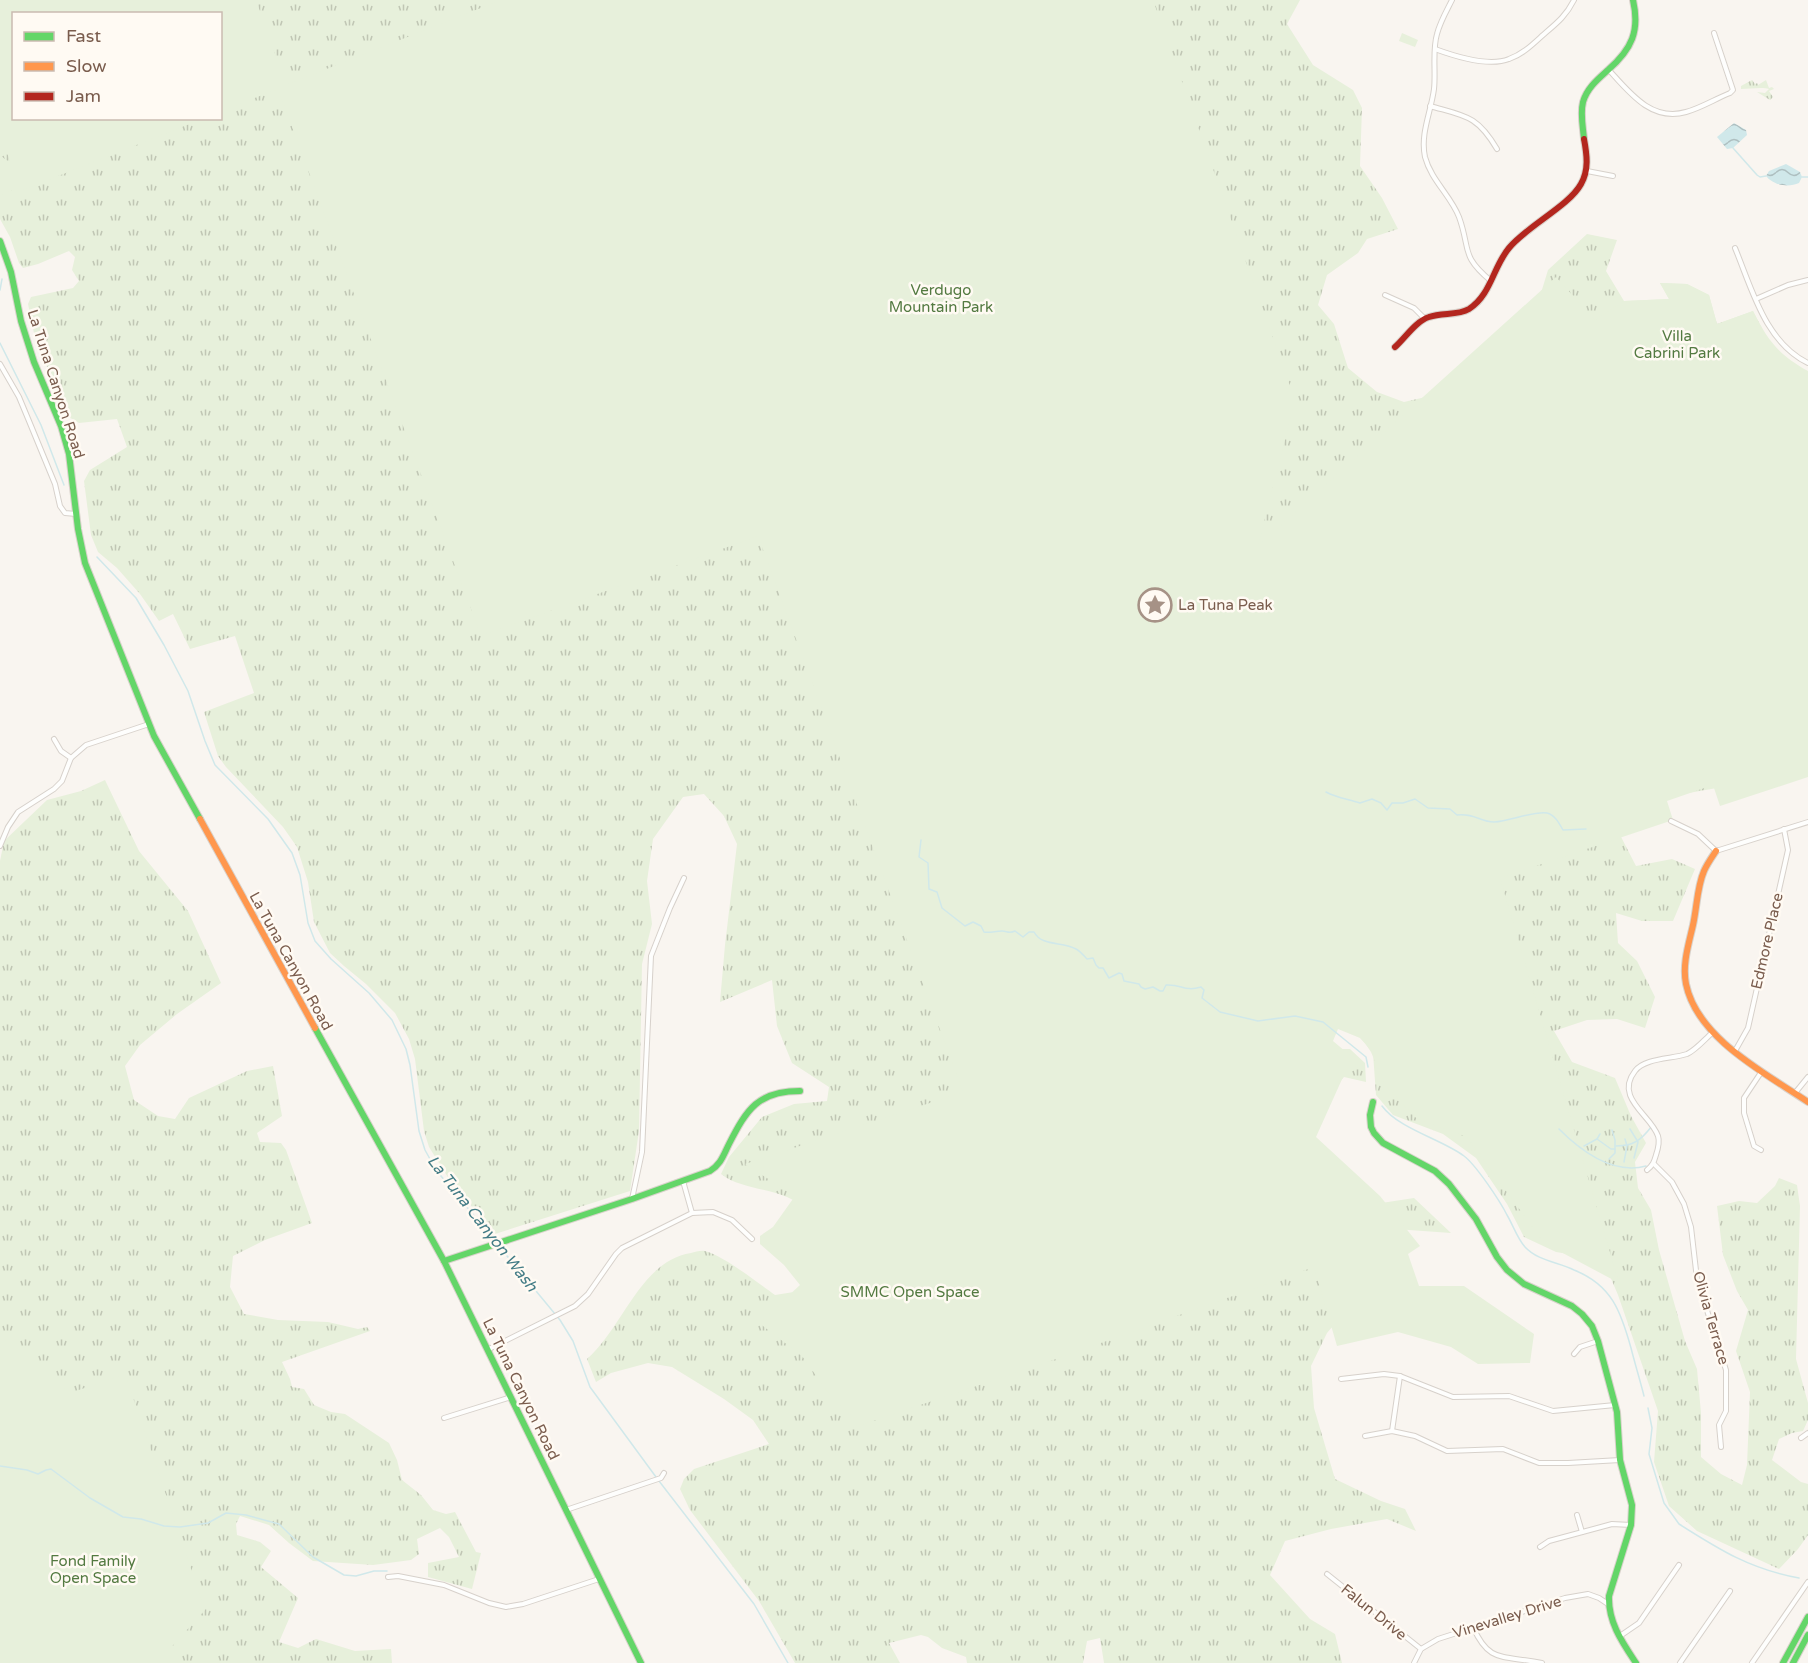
<svg xmlns="http://www.w3.org/2000/svg" width="1808" height="1663" font-family="'Varela Round',sans-serif">
<style>
.grass{fill:url(#grass-tufts);fill-rule:evenodd}
.green{fill:#e7f0db}
.water{fill:url(#water-waves)}
.lines{fill:none;stroke-linecap:round;stroke-linejoin:round}
.stream{stroke:#d0e8ea;stroke-width:1.5}
.street-casing{stroke:#d7d1cb;stroke-width:6}
.fast-casing{stroke:#d9d2cb;stroke-width:8}
.slow-casing{stroke:#d9d2cb;stroke-width:8}
.jam-casing{stroke:#d9d2cb;stroke-width:8}
.street{stroke:#fefefd;stroke-width:4}
.fast{stroke:#63d668;stroke-width:6}
.slow{stroke:#ff974d;stroke-width:6}
.jam{stroke:#b3261e;stroke-width:6}
.labels{text-anchor:middle;stroke-width:5;stroke-linejoin:round;paint-order:stroke}
.park-label{font-size:15px;fill:#537a41;stroke:#fffaf3}
.street-label{font-size:15px;fill:#7a5c4d;stroke:#fffaf3}
.poi-label{font-size:15px;fill:#7a5c4d;stroke:#fffaf3;text-anchor:start}
.water-label{font-size:16px;font-style:italic;fill:#437c86;stroke:#fffaf3}
</style>
<defs>
<pattern id="grass-tufts" width="24" height="20" patternUnits="userSpaceOnUse" patternTransform="scale(1.5)"><rect width="24" height="20" fill="#e7f0db"/><path d="M3 7l-1-3M5 7V3M7 7l1-3M15 17l-1-3M17 17v-4M19 17l1-3" fill="none" stroke="#c0c6b4"/></pattern>
<pattern id="water-waves" width="16" height="10" patternUnits="userSpaceOnUse" patternTransform="scale(1.5)"><rect width="16" height="10" fill="#d0e8ea"/><path d="M0 5q4-4 8 0t8 0" fill="none" stroke="#aebfc0"/></pattern>
</defs>
<rect width="100%" height="100%" fill="#f9f5f0"/>
<g class="grass">
<path d="M0,0h1300l-13,24 26,41 40,25 9,18 -2,58 22,32 16,31 -31,10 -9,14 -31,22 -9,30 16,19 14,44 29,24 27,10 39,-9 94,-87 11,-36 39,-36 30,6 -11,31 18,30 45,-2 -9,-16 27,1 22,11 8,29 36,-13 13,25 9,11 -58,441 -57,10 -42,33 18,35 36,-7 23,10 -22,52h-31l-26,-8 2,30 19,18 18,36 -10,31 -28,-9 -30,1 -33,11 18,31 43,16 16,38 15,27 -11,19 3,26 13,22 8,40 26,91 12,28 4,44v44l20,17 21,11 5,-20 3,-73 -14,-41 12,-41 -11,-19 -14,-36 -6,-49 22,-5 18,2 18,-17 4,-8 18,7 3,21 -4,153 12,44v17l-5,11 -11,2 -13,6 -7,21 29,22 7,2v51l-10,14 -19,20 -82,-38 -28,-25 -15,-44 4,-51 -40,-116 -11,-26 -1,-9 -50,-8 -32,-15 -17,-33 -31,-46 -33,-24 -50,-19 -17,-20 -3,-42 -27,-32 -21,-8 9,36h16l15,14 1,19 -22,-5 -48,59 79,68 39,-6 37,35 -56,-4 -45,77 -23,27 -16,33 3,42 21,71 46,22 24,8 11,22 -29,-12 -56,10 -46,12 -15,34 40,44 25,15 7,29h-238l-4,-25 -13,3 -4,22h-116l-1,-6 -24,-9 -14,-11 -7,-2 -32,8 11,20h-105l-36,-62 -69,-91 -10,-21 4,-10 10,-10 75,-25 -16,-24 -29,-21 -52,-32 -24,-4 -37,10 -15,9 -9,-23c36,-31 53,-98 104,-106 4,-1 10,-3 14,-2 19,5 53,32 70,44l25,-4 24,-73c-12,-7 -24,-15 -37,-21 -21,-9 -48,-9 -66,-23l8,-17 33,-40 32,-13 33,-3 2,-14 -37,-24 -15,-37 -5,-46 -52,22 5,-57 12,-101 -13,-28 -20,-22 -21,3 -30,42 -6,42 5,43 -10,40 -3,167 -9,60 -135,43 -46,-55 -20,-32 -5,-16 -9,-72 -6,-20 -14,-26 -29,-29 -22,-18 -14,-13 -16,-31 -6,-40 -11,-35 -14,-20 -57,-60 -8,-11 -14,-44 50,-19 -19,-57 -45,13 -17,-35 -14,7 -19,-27 -23,-26 -19,-16 -7,-17 -7,-54 6,-11 37,-23 -10,-28 -38,4 -12,-7 -32,-78 -7,-34 3,-7 42,-9 6,-7 -7,-11 3,-13 -6,-6 -31,13 -15,4 -4,-5 -9,-26 -10,-18zM14,14h206v104h-206z"/>
<path d="M1752,80l3,4 2,-1 1,2 8,-5 3,8 3,-1 2,2 -5,2 4,6 -3,3 -13,-8 8,1 4,-4c-7,-2 -19,0 -28,0v-3z"/>
<polygon points="105,780 139,851 188,911 221,983 177,1014 140,1045 125,1066 134,1100 158,1116 175,1119 189,1098 247,1071 273,1066 282,1116 257,1133 260,1142 281,1143 286,1150 312,1223 265,1240 233,1256 230,1287 244,1314 278,1320 328,1322 358,1329 367,1327 370,1331 282,1362 290,1379 292,1387 304,1389 314,1405 331,1412 345,1414 389,1443 397,1460 402,1480 421,1495 433,1510 446,1514 455,1512 476,1552 481,1553 472,1589 428,1577 428,1563 459,1557 449,1537 440,1528 417,1539 419,1554 411,1560 373,1565 313,1561 289,1543 269,1525 240,1516 236,1524 237,1535 260,1542 271,1551 261,1567 298,1598 279,1642 298,1648 316,1639 355,1651 391,1649 392,1663 0,1663 0,861 4,841 47,800 81,791"/>
</g>
<g class="green">
<path d="M0,0h256l30,85 215,-85h652l142,400 -37,146 298,-269 39,43 29,-19 45,-2 -9,-16 27,1 22,11 8,29 36,-13c15,30 26,44 55,60v406l-88,29 -7,-21 -46,16 6,19 -173,58 119,405 -75,-40 -77,-106 -50,-18 -32,-34 -14,-33 -6,-9 -5,-5 -22,-9 -5,12 19,16 -36,80 64,59 40,50 -12,8 11,32h45l70,48 -4,29 -52,1 -27,-17 -53,-15 -61,14 -23,-79 -272,97 -187,63 -4,-12 -21,-20 -28,-39 -43,-33 41,-38 -16,-20 -24,-21v-8l13,-9 22,-31 -50,-32 218,-72 -205,-556 -277,100 -203,-547 -57,22 -1,-97h-206v104l188,1 -169,67 -12,4 -2,-2 -19,7v-40l11,9 -10,-28 -1,1z"/>
<polygon points="1402,33 1418,40 1415,47 1399,41"/>
<polygon points="0,1336 70,1393 125,1374 205,1610 157,1663 0,1663"/>
</g>
<g class="water">
<polygon points="1734,123 1746,130 1747,135 1733,148 1727,149 1717,137"/>
<path d="M1786,164l14,8 2,5 -3,6c-11,5 -26,2 -33,-7l3,-5z"/>
</g>
<g class="lines">
<g class="stream">
<polyline points="1733,148 1757,175 1760,177 1766,176"/>
<polyline points="1802,177 1808,177"/>
<polyline points="0,290 2,279"/>
<polyline points="0,343 41,425 64,485"/>
<polyline points="97,557 136,598 164,645 188,691 205,741 215,765 268,819 292,853 300,875 308,923 315,941 331,959 369,993 392,1020 406,1049 410,1065 419,1131 425,1150 436,1170 495,1241"/>
<path d="M1326,792c11,6 22,7 34,11l12,-4 9,4 6,7 5,-7h11l12,-4 13,9 22,1 7,6c18,-2 23,7 37,7 16,-1 39,-11 53,-9 8,2 12,10 16,17l23,-1"/>
<path d="M921,840l-2,17 9,6 1,26 8,3 5,16 23,18 8,-4 8,4 3,6c7,1 11,-1 18,-1 5,0 7,3 13,0l8,6 6,-5h5c8,15 29,9 42,17 4,2 8,7 11,10l6,-1 3,7 3,3h4l6,10 10,-5 3,1 2,7 15,3 2,3 4,2 8,-2 7,4h3l3,-6c16,-1 18,7 35,2l3,3 -2,8 18,14 38,9 37,-5 28,6 43,35 2,10"/>
<path d="M1382,1106c17,23 59,33 82,50 12,9 36,45 43,59 6,10 10,23 18,32 13,14 33,15 49,23 38,15 47,42 57,78 4,16 9,32 13,48"/>
<path d="M1559,1129c22,22 53,46 87,37"/>
<polyline points="1630,1129 1638,1142 1634,1158"/>
<polyline points="1597,1139 1611,1149 1615,1149"/>
<polyline points="1584,1146 1597,1139 1600,1134"/>
<path d="M1616,1146c18,0 25,-6 36,-20"/>
<polyline points="1609,1159 1615,1153 1615,1140 1612,1130"/>
<polyline points="1624,1162 1627,1146 1625,1139"/>
<polyline points="498,1245 560,1320 573,1341 590,1387 656,1477"/>
<path d="M1648,1408l4,20 -3,26 15,49 15,21c41,26 71,45 120,54"/>
<polyline points="0,1466 27,1470 38,1474 46,1470 51,1469 90,1498 123,1517 141,1519 164,1526 180,1527 208,1523 226,1513 246,1515 279,1524 313,1557 344,1575 356,1576 374,1571 387,1571"/>
<polyline points="659,1481 754,1604 788,1663"/>
</g>
<defs>
<g id="street">
<path d="M1452,0c-5,10 -12,22 -15,34 -5,17 -1,37 -3,55 -3,23 -14,45 -9,68 6,23 26,39 34,60 12,33 1,38 32,64"/>
<path d="M1435,49c19,7 54,18 74,10 14,-5 23,-14 34,-24 14,-12 23,-19 31,-35"/>
<path d="M1608,69c21,23 43,53 78,43 15,-4 29,-13 44,-19l3,-3 -19,-57"/>
<path d="M1430,106c35,10 47,9 67,43"/>
<polyline points="1587,171 1613,176"/>
<path d="M1735,248c17,41 30,94 73,115"/>
<polyline points="1385,295 1414,308 1425,319"/>
<polyline points="1756,299 1788,285 1808,280"/>
<polyline points="0,364 19,397 29,421 55,484 60,506 65,513 76,514"/>
<polyline points="54,739 61,751 71,758"/>
<polyline points="1671,821 1698,834 1716,851 1808,822"/>
<polyline points="0,846 8,827 18,812 54,789 62,781 71,758 86,745 149,724"/>
<polyline points="1735,1051 1748,1028 1788,850 1784,829"/>
<polyline points="1795,1093 1808,1077"/>
<polyline points="1761,1150 1754,1146 1744,1113 1744,1098 1762,1071"/>
<polyline points="1654,1164 1672,1182 1684,1204 1691,1227 1697,1279 1726,1370 1726,1411 1719,1425 1721,1447"/>
<path d="M1647,1170c6,-5 7,-8 9,-15 2,-6 4,-13 2,-19 -7,-21 -44,-38 -23,-65 9,-13 37,-12 52,-17 9,-4 18,-15 25,-21"/>
<polyline points="683,1181 692,1213"/>
<polyline points="632,1199 642,1152 651,956 670,908 684,878"/>
<polyline points="489,1349 575,1306 588,1294 616,1254 622,1248 692,1213 713,1212 732,1220 752,1239"/>
<polyline points="1574,1354 1580,1347 1598,1341"/>
<polyline points="1341,1379 1384,1374 1400,1376 1453,1397 1509,1396 1553,1411 1615,1405"/>
<polyline points="444,1418 511,1397"/>
<polyline points="1392,1431 1400,1376"/>
<polyline points="1365,1436 1392,1431 1415,1436 1447,1451 1503,1449 1539,1463 1568,1463 1620,1460"/>
<polyline points="1801,1438 1808,1433"/>
<polyline points="566,1510 661,1478 664,1473"/>
<polyline points="1577,1515 1582,1532"/>
<polyline points="1540,1547 1549,1541 1612,1524 1631,1525"/>
<polyline points="1327,1574 1421,1649"/>
<polyline points="388,1577 398,1576 444,1585 489,1603 506,1607 523,1604 599,1579"/>
<path d="M1473,1627c16,36 28,28 69,36"/>
<polyline points="1620,1636 1639,1623 1679,1565"/>
<polyline points="1414,1663 1421,1649 1438,1639 1565,1598 1588,1594 1599,1598 1608,1604"/>
<polyline points="1680,1663 1730,1591"/>
<polyline points="1752,1663 1808,1582"/>
</g>
<g id="fast">
<path d="M1584,139c-1,-12 -4,-25 -1,-37 4,-14 15,-23 25,-32 24,-21 32,-39 25,-70"/>
<polyline points="0,241 11,272 21,321 34,362 61,426 69,454 78,529 85,563 154,736 200,819"/>
<polyline points="315,1028 444,1261 641,1663"/>
<path d="M1373,1102l-3,13 1,12 3,6 9,10 52,28 14,13 27,35 21,38 10,13 17,14 48,22 10,8 10,12 6,15 19,71 3,48 12,45 -1,20 -22,71c-1,26 13,46 27,67"/>
<path d="M444,1261l188,-62 78,-28c11,-7 13,-15 19,-27 18,-35 29,-53 71,-53"/>
<polyline points="1783,1663 1808,1617"/>
<polyline points="1793,1663 1808,1635"/>
</g>
<g id="slow">
<polyline points="200,819 315,1028"/>
<path d="M1716,851c-4,6 -9,13 -12,20 -7,16 -7,36 -11,54 -4,18 -11,39 -7,59 11,54 79,89 122,118"/>
</g>
<path id="jam" d="M1395,347c10,-9 21,-26 34,-30 13,-5 28,-1 40,-8 22,-14 24,-42 40,-61 18,-22 60,-42 72,-64 8,-14 6,-29 3,-45"/>
</defs>
<use href="#street" class="street-casing"/>
<use href="#fast" class="fast-casing"/>
<use href="#slow" class="slow-casing"/>
<use href="#jam" class="jam-casing"/>
<use href="#street" class="street"/>
<use href="#fast" class="fast"/>
<use href="#slow" class="slow"/>
<use href="#jam" class="jam"/>
</g>
<defs>
<symbol id="sight-ring" viewBox="-11 -11 22 22"><circle r="9.5" fill="#fffaf3" stroke="#a69286" stroke-width="1.5"/><path d="M0-6L1.8-2.2L6-1.7L2.9 1.2L3.7 5.4L0 3.3L-3.7 5.4L-2.9 1.2L-6-1.7L-1.8-2.2Z" fill="#a69286"/></symbol>
</defs>
<g fill-rule="evenodd">
<use href="#sight-ring" x="1136" y="586" width="38" height="38"/>
</g>
<g class="labels">
<g class="park-label">
<text x="941" y="295">Verdugo<tspan x="941" dy="17">Mountain Park</tspan></text>
<text x="1677" y="341">Villa<tspan x="1677" dy="17">Cabrini Park</tspan></text>
<text x="910" y="1297">SMMC Open Space</text>
<text x="93" y="1566">Fond Family<tspan x="93" dy="17">Open Space</tspan></text>
</g>
<g class="street-label">
<text transform="translate(56 384) rotate(72)" y="5">La Tuna Canyon Road</text>
<text transform="translate(1767 941) rotate(-77)" y="5">Edmore Place</text>
<text transform="translate(291 961) rotate(61)" y="5">La Tuna Canyon Road</text>
<text transform="translate(1711 1318) rotate(74)" y="5">Olivia Terrace</text>
<text transform="translate(521 1389) rotate(64)" y="5">La Tuna Canyon Road</text>
<text transform="translate(1374 1612) rotate(39)" y="5">Falun Drive</text>
<text transform="translate(1507 1617) rotate(-17)" y="5">Vinevalley Drive</text>
</g>
<g class="poi-label">
<text x="1178" y="610">La Tuna Peak</text>
</g>
<g class="water-label">
<text transform="translate(483 1223) rotate(52)" y="6">La Tuna Canyon Wash</text>
</g>
</g>
<rect x="12" y="12" width="210" height="108" fill="#fffaf3" stroke="#cabbb1" stroke-width="1.5"/>
<rect x="24" y="32" width="30" height="9" fill="#63d668" stroke="#cabbb1" stroke-width="1.5"/>
<text x="66" y="42" font-size="18" fill="#7a5c4d">Fast</text>
<rect x="24" y="62" width="30" height="9" fill="#ff974d" stroke="#cabbb1" stroke-width="1.5"/>
<text x="66" y="72" font-size="18" fill="#7a5c4d">Slow</text>
<rect x="24" y="92" width="30" height="9" fill="#b3261e" stroke="#cabbb1" stroke-width="1.5"/>
<text x="66" y="102" font-size="18" fill="#7a5c4d">Jam</text>
</svg>
